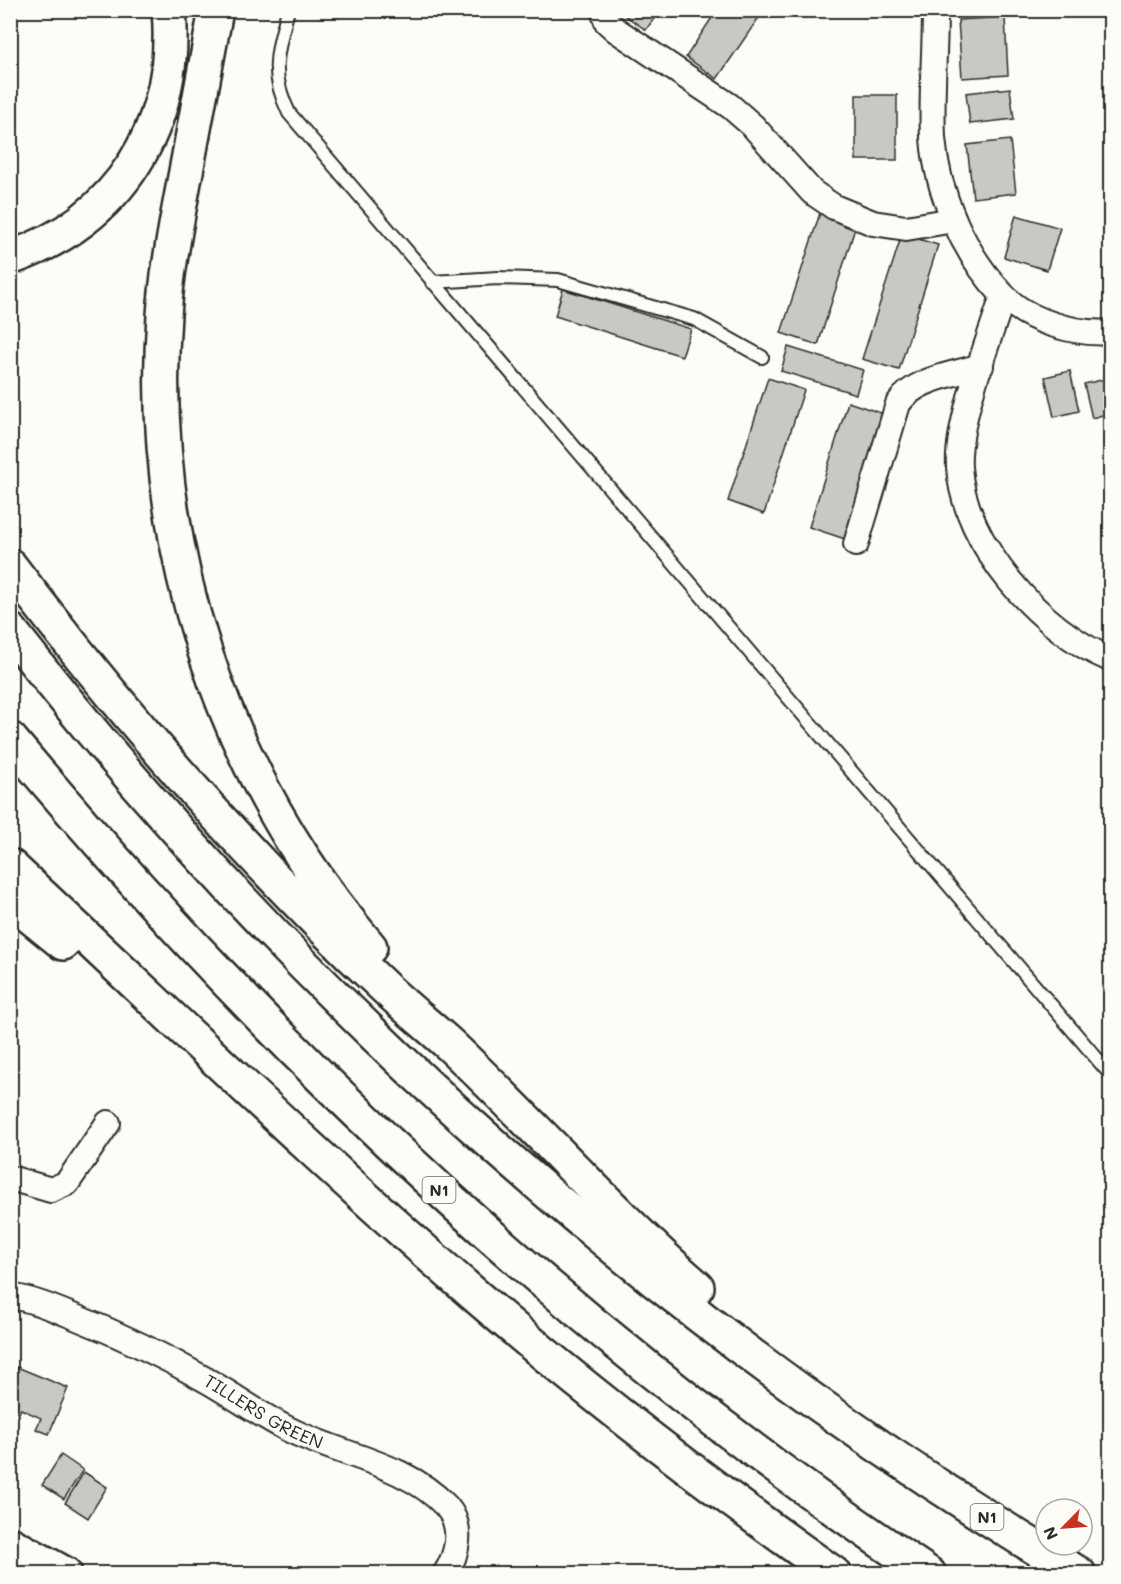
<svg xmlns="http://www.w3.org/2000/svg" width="1121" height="1584" font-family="Mali,sans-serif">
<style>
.building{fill:#c9c8c4;stroke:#2b2b2b;stroke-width:1.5}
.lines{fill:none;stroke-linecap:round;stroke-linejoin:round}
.lane-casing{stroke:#2b2b2b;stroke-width:16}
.street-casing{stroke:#2b2b2b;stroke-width:28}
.secondary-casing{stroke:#2b2b2b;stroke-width:38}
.highway-casing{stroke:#2b2b2b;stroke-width:38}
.lane{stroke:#fdfcf7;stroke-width:12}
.street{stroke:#fdfcf7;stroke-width:24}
.secondary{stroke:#fdfcf7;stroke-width:33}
.highway{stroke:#fdfcf7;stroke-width:33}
.labels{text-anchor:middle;stroke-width:6;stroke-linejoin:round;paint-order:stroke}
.shield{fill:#fdfcf7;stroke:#6a6a68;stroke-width:1.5}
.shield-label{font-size:16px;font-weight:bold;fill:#2b2b2b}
.street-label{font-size:18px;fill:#2b2b2b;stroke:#fdfcf7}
</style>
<rect width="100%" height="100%" fill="#fdfcf7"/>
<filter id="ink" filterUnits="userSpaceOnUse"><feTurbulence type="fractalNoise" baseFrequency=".0167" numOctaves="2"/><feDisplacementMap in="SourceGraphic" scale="12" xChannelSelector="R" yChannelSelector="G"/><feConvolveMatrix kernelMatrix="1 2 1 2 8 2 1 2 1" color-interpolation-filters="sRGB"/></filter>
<g filter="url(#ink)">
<g class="building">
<polygon points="617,10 660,10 646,30"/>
<polygon points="717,10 764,10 717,79 686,57"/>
<polygon points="1005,17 1008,75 962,78 958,20"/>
<polygon points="1010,88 1014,119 970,124 966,93"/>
<rect x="856" y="95" width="41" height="65"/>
<polygon points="1010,140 1016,193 973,198 967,145"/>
<polygon points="821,210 857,222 818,345 781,333"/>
<polygon points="1016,215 1060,228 1047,270 1004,257"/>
<polygon points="902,234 938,245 899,370 862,359"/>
<polygon points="563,289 691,329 682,356 555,316"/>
<polygon points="788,347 863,370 856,394 781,371"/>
<polygon points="1070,371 1079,411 1054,417 1045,377"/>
<polygon points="768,378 804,390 764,514 728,501"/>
<polygon points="1110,378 1110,413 1092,418 1084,384"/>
<polygon points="848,402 884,414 845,539 809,527"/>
<polygon points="17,1367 68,1388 49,1434 36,1429 41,1418 21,1409 14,1424 10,1422 10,1383"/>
<polygon points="61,1455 83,1470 64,1499 42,1485"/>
<polygon points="84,1472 107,1487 88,1518 65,1503"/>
</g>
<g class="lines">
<defs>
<g id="lane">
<path d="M288,10c-11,43 -19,62 1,103l821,961"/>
<polyline points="432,282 498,278 558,280 694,319 762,357"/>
</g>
<g id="street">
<polyline points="603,10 607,22 616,30 730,106 753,126 812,192 834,207 873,223 906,228 954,220"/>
<path d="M935,10c0,43 -4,86 -2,128 4,55 31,116 69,156 24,27 74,41 108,38"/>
<path d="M1003,296c-14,44 -47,127 -44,171 5,78 81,163 151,192"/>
<path d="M856,544l42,-140c17,-26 55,-29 83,-38"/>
<polyline points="10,1178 51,1190 67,1183 108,1123"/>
<path id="s1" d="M10,1296c22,3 45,13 65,21 46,18 89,39 131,63 27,15 51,33 78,47 52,28 121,35 162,79 18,20 12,48 -1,68"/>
</g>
<polyline id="secondary" points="10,1544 65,1574"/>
<g id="highway">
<path d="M216,10c-11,58 -21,115 -32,172 -8,44 -17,88 -20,133 -17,228 57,458 206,632"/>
<path d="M10,258c110,-37 169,-134 159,-248"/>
<path d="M10,566c113,148 237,292 372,419 22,21 46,40 68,60 84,79 160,166 247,242"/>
<path d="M10,630c293,376 659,700 1069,944"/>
<path d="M10,739c267,319 572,604 919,835"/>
<path d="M10,866c155,144 306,292 466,430 114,99 235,191 358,278"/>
<polyline points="10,900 63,943"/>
</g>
</defs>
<use href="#lane" class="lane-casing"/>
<use href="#street" class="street-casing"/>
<use href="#secondary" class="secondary-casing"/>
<use href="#highway" class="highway-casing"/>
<use href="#lane" class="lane"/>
<use href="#street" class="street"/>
<use href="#secondary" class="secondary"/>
<use href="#highway" class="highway"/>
</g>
</g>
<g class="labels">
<g class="shield">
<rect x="422.5" y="1177" width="33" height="26" rx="4.5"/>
<rect x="970.5" y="1504" width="33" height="26" rx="4.5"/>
</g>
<g class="shield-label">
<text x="439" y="1196">N1</text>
<text x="987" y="1523">N1</text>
</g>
<g class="street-label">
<text dy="6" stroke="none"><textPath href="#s1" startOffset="280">TILLERS GREEN</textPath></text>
</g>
</g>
<rect width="1121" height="1584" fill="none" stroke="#fdfcf7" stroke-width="36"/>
<rect x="18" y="18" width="1085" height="1548" fill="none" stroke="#2b2b2b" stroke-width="2" filter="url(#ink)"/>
<g transform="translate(1064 1527) rotate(245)"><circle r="28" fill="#fdfcf7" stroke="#a9a8a5" stroke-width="1.5"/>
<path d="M0-4.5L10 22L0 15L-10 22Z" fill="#c8321e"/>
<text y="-9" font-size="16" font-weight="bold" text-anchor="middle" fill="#2b2b2b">N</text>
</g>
</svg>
